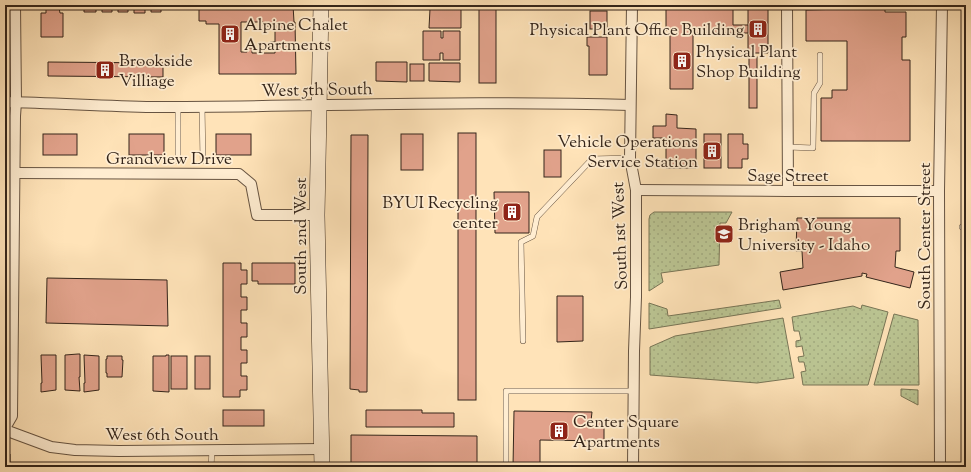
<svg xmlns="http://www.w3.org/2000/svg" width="971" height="472" font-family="'Sorts Mill Goudy',serif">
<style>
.grass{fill:url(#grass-dots);stroke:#787556}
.building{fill:#e1a28b;stroke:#34251a;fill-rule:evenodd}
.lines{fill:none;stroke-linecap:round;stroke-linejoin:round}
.service-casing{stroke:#675442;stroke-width:6}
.minor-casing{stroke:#675442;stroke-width:12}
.secondary-casing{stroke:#34251a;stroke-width:16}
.service{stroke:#ffedd1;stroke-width:5}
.minor{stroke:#ffedd1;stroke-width:10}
.secondary{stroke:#ffedd1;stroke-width:15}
.labels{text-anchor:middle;stroke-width:3.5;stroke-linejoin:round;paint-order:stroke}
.poi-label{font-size:17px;fill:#34251a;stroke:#ffedd1;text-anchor:start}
.street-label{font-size:17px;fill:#34251a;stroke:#ffedd1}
</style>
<defs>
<pattern id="grass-dots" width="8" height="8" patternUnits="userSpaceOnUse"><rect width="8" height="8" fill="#bbc593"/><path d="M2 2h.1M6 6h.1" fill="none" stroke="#a1a97e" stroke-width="1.8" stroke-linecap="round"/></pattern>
</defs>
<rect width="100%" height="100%" fill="#ffe3b8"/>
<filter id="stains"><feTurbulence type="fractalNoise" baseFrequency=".005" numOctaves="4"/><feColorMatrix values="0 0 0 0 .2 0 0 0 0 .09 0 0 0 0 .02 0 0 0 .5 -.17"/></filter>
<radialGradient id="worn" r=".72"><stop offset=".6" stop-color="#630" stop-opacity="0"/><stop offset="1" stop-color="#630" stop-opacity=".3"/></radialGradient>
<g class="grass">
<polygon points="654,212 732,212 726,223 720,223 719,265 661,273 663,282 649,291 649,219 650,215"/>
<polygon points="779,300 781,308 649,329 649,303 667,309 668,316"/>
<polygon points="862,305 888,312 868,385 803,385 801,372 806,371 804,362 799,362 798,357 804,356 802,346 796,347 796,341 801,340 799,331 794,331 792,317 853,306 861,309"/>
<polygon points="894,314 918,320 919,385 874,385"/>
<polygon points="783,318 794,378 757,383 650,375 650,347 675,336"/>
<polygon points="901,389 918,390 918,405 901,396"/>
</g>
<g class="building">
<polygon points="82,5 164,5 164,8 161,8 161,12 151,12 151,9 145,9 145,13 134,13 134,8 128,8 128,12 118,12 118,8 112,8 112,12 102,12 102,9 96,9 96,12 84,12 84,8 82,8"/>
<path d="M199,5h94l1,17h1l1,52h-77v-50h-13v-3h-7zM241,22h22v4h12v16h-5v4h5v7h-23v-5h-5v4h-6z"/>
<rect x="479" y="5" width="17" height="78"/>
<polygon points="748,6 768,7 768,53 748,53"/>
<polygon points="46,8 59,8 60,13 63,13 63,37 41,37 41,13 46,13"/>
<polygon points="666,8 733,8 733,25 748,25 748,33 693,33 693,89 670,89 670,30 666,30"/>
<polygon points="885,8 885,12 906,12 906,37 902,37 902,60 910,60 910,141 821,141 821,98 832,98 832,90 847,90 847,41 806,41 806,10"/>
<polygon points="430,9 461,9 461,28 429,28"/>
<rect x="590" y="11" width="17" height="18"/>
<polygon points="423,31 441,31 441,38 443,38 443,31 460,31 460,60 443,60 443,53 440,53 440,60 423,60"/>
<polygon points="587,37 607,37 607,75 589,75 589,46 587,46"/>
<rect x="749" y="57" width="8" height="51"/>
<polygon points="48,62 163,63 163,77 48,76"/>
<polygon points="376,62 407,62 407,82 376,81"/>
<polygon points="429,63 460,63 460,82 429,81"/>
<rect x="410" y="64" width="14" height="17"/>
<polygon points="666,114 677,115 677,128 696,129 696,168 666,168 666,138 653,138 653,126 666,126"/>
<rect x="458" y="133" width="18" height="267"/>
<rect x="43" y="134" width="34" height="21"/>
<rect x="129" y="134" width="35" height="21"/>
<rect x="216" y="134" width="35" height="21"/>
<rect x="401" y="134" width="22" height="36"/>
<rect x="704" y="134" width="17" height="34"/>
<polygon points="728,134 743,134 743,144 748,144 748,159 742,159 742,168 728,168"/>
<polygon points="351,135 368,135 367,392 359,392 359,390 350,389"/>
<rect x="544" y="150" width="17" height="27"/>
<polygon points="494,192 529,192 529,233 495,233"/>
<polygon points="797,218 900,218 900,251 896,251 895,267 914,272 910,288 866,277 867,274 862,273 862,276 783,290 780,272 803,268 802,251 796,251"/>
<polygon points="223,263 241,263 241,270 247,270 247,284 241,284 241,297 247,297 247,310 241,310 241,323 247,323 247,337 241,337 241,350 247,350 247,363 241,363 241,376 247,376 247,390 240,390 240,397 223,397"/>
<polygon points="252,263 295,263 295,284 258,284 258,281 252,281"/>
<polygon points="47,278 167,280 168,326 46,323"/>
<polygon points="557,296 583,296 583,341 557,342"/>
<polygon points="78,354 80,354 80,377 79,377 80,391 65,390 65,355"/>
<polygon points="41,355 56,355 56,390 41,392 41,383 42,383"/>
<polygon points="84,355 99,356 99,390 84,392 84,383 85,383"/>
<polygon points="166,355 169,355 169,392 153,391 153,356 166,356"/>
<polygon points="107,356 122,356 122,360 123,360 122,377 107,377 107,373 106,373 106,359 107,359"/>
<rect x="171" y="356" width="16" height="33"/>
<rect x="195" y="356" width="15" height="33"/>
<rect x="223" y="410" width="41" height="16"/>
<polygon points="366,410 422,410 422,413 454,413 454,427 366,427"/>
<polygon points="514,411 592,412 591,421 604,421 604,441 540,440 540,467 513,467"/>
<polygon points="351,435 477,436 477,467 351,466"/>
<polygon points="5,454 10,454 10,465 20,466 20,467 5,467"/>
</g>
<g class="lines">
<defs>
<g id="service">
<polyline points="178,106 178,161"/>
<polyline points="202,106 203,161"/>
<polyline points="788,147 813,148 814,93 820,83 820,55"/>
<polyline points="962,227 966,227"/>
<polyline points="523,341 521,242 533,236 537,217 592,159 630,158"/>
<polyline points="211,467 212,450"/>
<polyline points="506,467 506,391 635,391"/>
</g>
<g id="minor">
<polyline points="632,5 630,158 636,190 636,297 634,351 633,467"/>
<polyline points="787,5 788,191"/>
<path d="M5,102c49,1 98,4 148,5 159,0 318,-7 477,-2"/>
<polyline points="15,173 239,174 251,184 257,215 317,215"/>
<polyline points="636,190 788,191 939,191"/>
<polyline points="5,428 12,416 15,116 16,102 15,5"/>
<polyline points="5,430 51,447 75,450 119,451 322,449"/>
<polyline points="940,467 939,191 942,5"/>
</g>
<polyline id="secondary" points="321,5 317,215 322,467"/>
</defs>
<use href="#service" class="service-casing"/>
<use href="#minor" class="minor-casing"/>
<use href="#secondary" class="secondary-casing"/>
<use href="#service" class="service"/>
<use href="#minor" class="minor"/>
<use href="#secondary" class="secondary"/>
</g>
<defs>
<symbol id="building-square" viewBox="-11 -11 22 22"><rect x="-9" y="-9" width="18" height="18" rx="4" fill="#8f2418" stroke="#ffedd1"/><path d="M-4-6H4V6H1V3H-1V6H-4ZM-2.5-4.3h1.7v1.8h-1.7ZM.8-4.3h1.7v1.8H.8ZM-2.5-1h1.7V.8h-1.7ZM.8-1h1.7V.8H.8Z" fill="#fff"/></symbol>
<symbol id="university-square" viewBox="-11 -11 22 22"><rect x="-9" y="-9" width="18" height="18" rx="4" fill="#8f2418" stroke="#ffedd1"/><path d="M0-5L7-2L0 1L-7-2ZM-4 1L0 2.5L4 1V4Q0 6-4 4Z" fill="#fff"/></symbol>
</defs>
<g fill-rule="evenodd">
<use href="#building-square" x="747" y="18" width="22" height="22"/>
<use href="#building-square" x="219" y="23" width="22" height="22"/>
<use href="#building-square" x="671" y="50" width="22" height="22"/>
<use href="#building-square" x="94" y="59" width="22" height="22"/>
<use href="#building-square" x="701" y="140" width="22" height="22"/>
<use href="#building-square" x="501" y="201" width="22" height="22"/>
<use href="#university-square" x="713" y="223" width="22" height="22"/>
<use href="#building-square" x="548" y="420" width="22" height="22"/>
</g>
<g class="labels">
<g class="poi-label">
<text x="244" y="30">Alpine Chalet<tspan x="244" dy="20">Apartments</tspan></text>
<text x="744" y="35" text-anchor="end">Physical Plant Office Building</text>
<text x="696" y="57">Physical Plant<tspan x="696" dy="20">Shop Building</tspan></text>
<text x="119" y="66">Brookside<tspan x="119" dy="20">Villiage</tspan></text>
<text x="698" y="147" text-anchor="end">Vehicle Operations<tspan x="698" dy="20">Service Station</tspan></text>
<text x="498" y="208" text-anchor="end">BYUI Recycling<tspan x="498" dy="20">center</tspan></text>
<text x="738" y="230">Brigham Young<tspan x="738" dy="20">University - Idaho</tspan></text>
<text x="573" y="427">Center Square<tspan x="573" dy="20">Apartments</tspan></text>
</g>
<g class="street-label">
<text transform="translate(317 89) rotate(-1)" y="6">West 5th South</text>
<text x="169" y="164">Grandview Drive</text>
<text x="788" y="181">Sage Street</text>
<text transform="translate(300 236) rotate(-90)" y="6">South 2nd West</text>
<text transform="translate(619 236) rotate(-92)" y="6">South 1st West</text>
<text transform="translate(924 236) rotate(-90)" y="6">South Center Street</text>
<text x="162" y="440">West 6th South</text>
</g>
</g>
<rect width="971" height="472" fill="none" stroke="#ffe3b8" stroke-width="20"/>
<rect x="6" y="6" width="959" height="460" fill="none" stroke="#34251a" stroke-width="2"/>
<rect x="10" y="10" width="951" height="452" fill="none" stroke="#34251a"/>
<rect width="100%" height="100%" filter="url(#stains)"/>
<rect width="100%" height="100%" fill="url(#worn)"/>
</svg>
